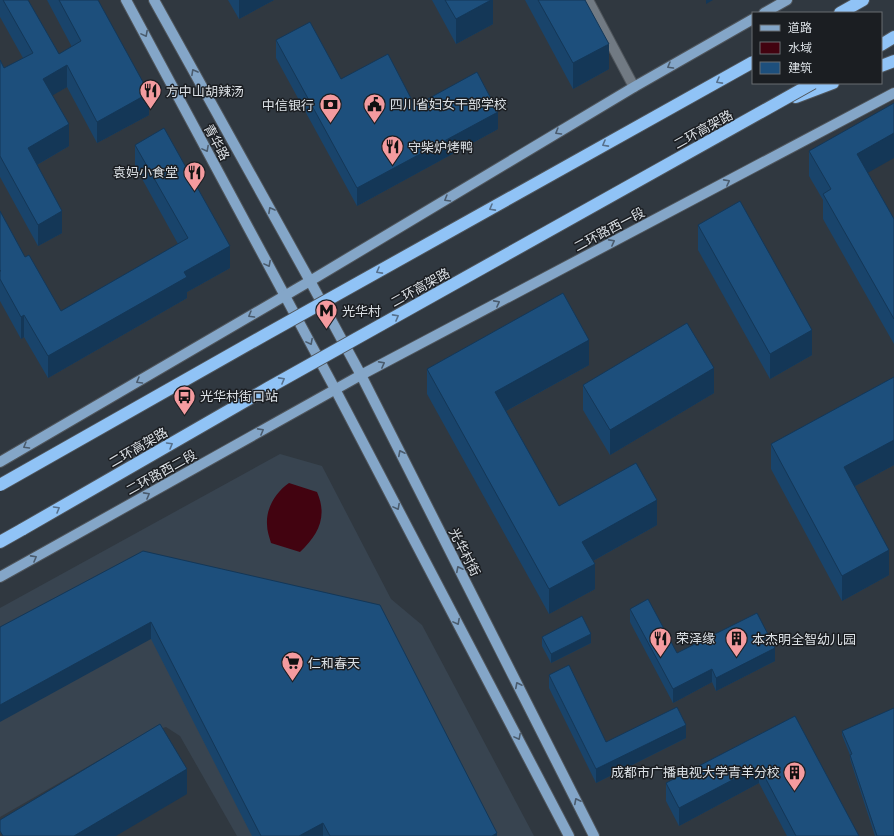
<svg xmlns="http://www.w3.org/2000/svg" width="894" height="836" font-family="'Libre Baskerville','Noto Sans SC',serif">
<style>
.built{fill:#384450}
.water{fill:#420310}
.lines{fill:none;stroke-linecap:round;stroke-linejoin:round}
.minor-casing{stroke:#4f555b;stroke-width:12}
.major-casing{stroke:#4f555b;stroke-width:12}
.highway-casing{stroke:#4f555b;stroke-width:14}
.minor{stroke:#717a83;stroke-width:10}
.major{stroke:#84a6c8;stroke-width:10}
.highway{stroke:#90c3f6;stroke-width:12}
.highway-bridge-casing{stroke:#4f555b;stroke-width:14;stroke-linecap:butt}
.highway-bridge{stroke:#90c3f6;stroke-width:12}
.wall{fill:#19446b}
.shaded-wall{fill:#143757}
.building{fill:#1d4f7c;stroke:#143757}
.oneway{stroke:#4a5b6d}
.oneway2{stroke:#56708c}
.labels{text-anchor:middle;stroke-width:3;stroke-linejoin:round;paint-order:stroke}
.poi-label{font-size:13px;fill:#dbe0e5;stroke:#1b1e22;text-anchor:start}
.street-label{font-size:13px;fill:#dbe0e5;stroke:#1b1e22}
</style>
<rect width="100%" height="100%" fill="#303840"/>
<polygon class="built" points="280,454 322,466 391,599 422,625 534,836 237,836 180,736 166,727 146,733 0,817 0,608"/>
<path class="water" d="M289,483l28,9c11,25 1,43 -17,60l-29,-9c-2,-7 -4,-12 -4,-19 -1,-16 9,-32 22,-41z"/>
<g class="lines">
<defs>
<polyline id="minor" points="588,0 634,87"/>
<g id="major">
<polyline points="126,0 335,389 569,836"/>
<polyline points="154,0 310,281 361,375 594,836"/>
<polyline points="764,13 787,0"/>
<polyline points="0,462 310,281 634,87 753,19"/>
<polyline points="0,577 361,375 894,93"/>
</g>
<g id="highway">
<polyline points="840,13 863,0"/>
<polyline points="881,45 894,37"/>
<polyline points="881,66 894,61"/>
<polyline points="796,97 833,83"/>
<polyline points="0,542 23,529"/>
</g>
</defs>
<use href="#minor" class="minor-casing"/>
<use href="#major" class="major-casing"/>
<use href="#highway" class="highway-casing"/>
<use href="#minor" class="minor"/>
<use href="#major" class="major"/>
<use href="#highway" class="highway"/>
<defs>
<g id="highway-bridge">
<polyline points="0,485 263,336 753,62"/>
<polyline points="23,529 268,388 813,83"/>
</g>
</defs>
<use href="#highway-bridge" class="highway-bridge-casing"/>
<use href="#highway-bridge" class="highway-bridge"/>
</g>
<g class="wall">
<polygon points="0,0 28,0 59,54 72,47 47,0 98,0 149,115 97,143 67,87 52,95 69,146 37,165 62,233 38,246 0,177 0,60 4,68 23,58 0,17"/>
<polygon points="228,0 274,0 239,19"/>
<polygon points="432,0 493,0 493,24 456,44"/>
<polygon points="525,0 585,0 609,69 573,89"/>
<polygon points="276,40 341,79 415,106 498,129 357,206 276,58"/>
<polygon points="135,145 230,268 187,292 187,298 48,378 24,337 21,339 0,301 0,211 25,257 61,311 178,244 135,166"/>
<polygon points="809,151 868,173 894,219 894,344 823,219 823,200 809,176"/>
<polygon points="698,225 812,355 770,379 698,250"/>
<polygon points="589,365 506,411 559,506 657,525 593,561 595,589 549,614 427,394 427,369"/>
<polygon points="894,377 894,465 855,486 889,575 842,601 771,469 771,444"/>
<polygon points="583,385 714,393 610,455 583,410"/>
<polygon points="143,551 497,836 252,836 151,639"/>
<polygon points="630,609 677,653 775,661 716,691 712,682 673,703 630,622"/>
<polygon points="542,637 591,643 551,663 542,646"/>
<polygon points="549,675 606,742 686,738 596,783 549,688"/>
<polygon points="795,716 859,836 787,836 759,783 679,826 666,801 666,783"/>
<polygon points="842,731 894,836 875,836 850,759 850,755 842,735"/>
</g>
<g class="shaded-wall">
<polygon points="239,0 274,0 239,19"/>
<polygon points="491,0 493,0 493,24 456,44 456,19"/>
<polygon points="706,0 713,0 706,4"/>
<polygon points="609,44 609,69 573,89 573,63"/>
<polygon points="67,65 67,87 43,101 43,79"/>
<polygon points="149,93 149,115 97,143 97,122"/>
<polygon points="498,112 498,129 357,206 357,188"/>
<polygon points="69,124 69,146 28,170 28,148"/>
<polygon points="894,133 894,158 857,179 857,154"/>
<polygon points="62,211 62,233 38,246 38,225"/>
<polygon points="230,246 230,268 187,292 187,298 48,378 48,356 184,272"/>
<polygon points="24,315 24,337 21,339 21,317"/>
<polygon points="812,330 812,355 770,379 770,354"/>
<polygon points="589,340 589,365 495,417 495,392"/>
<polygon points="714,368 714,393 610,455 610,430"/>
<polygon points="894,440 894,465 844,492 844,467"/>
<polygon points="657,500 657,525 582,567 582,542"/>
<polygon points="889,550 889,575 842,601 842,576"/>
<polygon points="595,564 595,589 549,614 549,589"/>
<polygon points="151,622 151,639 0,722 0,705"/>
<polygon points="591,634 591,643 551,663 551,654"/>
<polygon points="775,648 775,661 716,691 716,678"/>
<polygon points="712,669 712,682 673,703 673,689"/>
<polygon points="686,725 686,738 596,783 596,769"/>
<polygon points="759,766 759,783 679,826 679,808"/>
<polygon points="187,769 187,794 116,836 74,836"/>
<polygon points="323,823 323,836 299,836"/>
<polygon points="497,833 497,836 492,836"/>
</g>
<g class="building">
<polygon points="3,0 28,0 59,54 81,41 59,0 98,0 149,93 97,122 67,65 43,79 69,124 28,148 62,211 38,225 0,156 0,60 4,68 33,53"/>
<polygon points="445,0 491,0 456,19"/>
<polygon points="538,0 585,0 609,44 573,63"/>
<polygon points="310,22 341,79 388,54 415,106 477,72 498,112 357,188 276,40"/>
<polygon points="894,103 894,133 857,154 894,219 894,319 823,194 831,189 809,151"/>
<polygon points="164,128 230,246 184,272 187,277 48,356 24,315 21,317 0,279 0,271 1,271 0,270 0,211 25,257 29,255 61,311 188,238 135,145"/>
<polygon points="740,201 812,330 770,354 698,225"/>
<polygon points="563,293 589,340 495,392 559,506 636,463 657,500 582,542 595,564 549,589 427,369"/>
<polygon points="687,323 714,368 610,430 583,385"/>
<polygon points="894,377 894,440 844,467 889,550 842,576 771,444"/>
<polygon points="143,551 380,605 497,833 492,836 330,836 323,823 299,836 261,836 151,622 0,705 0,627"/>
<polygon points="648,599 677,653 757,613 775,648 716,678 712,669 673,689 630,609"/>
<polygon points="582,616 591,634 551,654 542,637"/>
<polygon points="569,665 606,742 677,707 686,725 596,769 549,675"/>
<polygon points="894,708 894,836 877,836 850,755 852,754 842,731"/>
<polygon points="795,716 859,836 796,836 759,766 679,808 666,783"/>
<polygon points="160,724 187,769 74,836 3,836 0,831 0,820"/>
</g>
<defs><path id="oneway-chevron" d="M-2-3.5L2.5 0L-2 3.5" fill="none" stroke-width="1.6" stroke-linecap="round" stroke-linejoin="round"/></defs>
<g class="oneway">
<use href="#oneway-chevron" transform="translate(145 34) rotate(62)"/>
<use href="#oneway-chevron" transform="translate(670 66) rotate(150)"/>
<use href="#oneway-chevron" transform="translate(194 72) rotate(-119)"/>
<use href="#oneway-chevron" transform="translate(558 132) rotate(149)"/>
<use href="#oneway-chevron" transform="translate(206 149) rotate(62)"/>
<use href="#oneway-chevron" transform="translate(727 182) rotate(-28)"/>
<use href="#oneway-chevron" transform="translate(447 199) rotate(149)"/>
<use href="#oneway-chevron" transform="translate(271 210) rotate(-119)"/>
<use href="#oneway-chevron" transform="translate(612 242) rotate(-28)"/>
<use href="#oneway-chevron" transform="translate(268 264) rotate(62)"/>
<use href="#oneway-chevron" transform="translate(497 303) rotate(-28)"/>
<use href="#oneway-chevron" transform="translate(251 315) rotate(150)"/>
<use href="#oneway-chevron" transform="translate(310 342) rotate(62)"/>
<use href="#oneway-chevron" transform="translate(382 364) rotate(-28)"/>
<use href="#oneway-chevron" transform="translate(139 381) rotate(150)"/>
<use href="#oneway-chevron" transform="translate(261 431) rotate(-29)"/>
<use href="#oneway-chevron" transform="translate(26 446) rotate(150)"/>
<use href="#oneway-chevron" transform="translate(401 453) rotate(-117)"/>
<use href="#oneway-chevron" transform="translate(147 495) rotate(-29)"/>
<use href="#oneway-chevron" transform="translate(397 507) rotate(62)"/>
<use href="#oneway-chevron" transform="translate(34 558) rotate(-29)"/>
<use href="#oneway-chevron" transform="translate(459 569) rotate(-117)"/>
<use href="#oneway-chevron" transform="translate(457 622) rotate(62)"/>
<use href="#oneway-chevron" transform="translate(518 685) rotate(-117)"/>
<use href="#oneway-chevron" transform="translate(518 737) rotate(62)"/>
<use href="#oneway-chevron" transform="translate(577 801) rotate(-117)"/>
</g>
<g class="oneway2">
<use href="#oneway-chevron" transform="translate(719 81) rotate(151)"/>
<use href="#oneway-chevron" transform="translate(605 144) rotate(151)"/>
<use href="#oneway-chevron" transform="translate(492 208) rotate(151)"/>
<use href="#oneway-chevron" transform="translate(379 271) rotate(151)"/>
<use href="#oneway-chevron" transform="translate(396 317) rotate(-29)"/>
<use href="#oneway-chevron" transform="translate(282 380) rotate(-29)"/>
<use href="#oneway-chevron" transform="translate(170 445) rotate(-30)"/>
<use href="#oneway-chevron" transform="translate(57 509) rotate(-30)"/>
</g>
<defs>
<symbol id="restaurant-pin" viewBox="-11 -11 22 30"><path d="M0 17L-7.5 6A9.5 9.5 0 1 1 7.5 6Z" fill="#f49b9f" stroke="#1b1e22"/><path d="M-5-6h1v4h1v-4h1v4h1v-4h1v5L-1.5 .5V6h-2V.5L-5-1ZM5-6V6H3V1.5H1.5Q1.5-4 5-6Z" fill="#111"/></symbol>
<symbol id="civic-pin" viewBox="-11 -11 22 30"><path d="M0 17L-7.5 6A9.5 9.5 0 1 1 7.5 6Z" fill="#f49b9f" stroke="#1b1e22"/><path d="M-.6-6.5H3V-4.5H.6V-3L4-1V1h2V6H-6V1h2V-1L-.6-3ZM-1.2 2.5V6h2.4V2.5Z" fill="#111"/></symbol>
<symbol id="bank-pin" viewBox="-11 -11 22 30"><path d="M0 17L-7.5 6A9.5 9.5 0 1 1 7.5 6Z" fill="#f49b9f" stroke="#1b1e22"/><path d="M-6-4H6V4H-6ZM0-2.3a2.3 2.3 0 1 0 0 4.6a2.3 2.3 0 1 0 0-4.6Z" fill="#111"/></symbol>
<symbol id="metro-pin" viewBox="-11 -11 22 30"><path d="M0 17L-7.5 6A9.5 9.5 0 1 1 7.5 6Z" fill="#f49b9f" stroke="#1b1e22"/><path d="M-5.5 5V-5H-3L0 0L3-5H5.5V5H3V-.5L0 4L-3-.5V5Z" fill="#111"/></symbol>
<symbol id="bus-pin" viewBox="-11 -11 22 30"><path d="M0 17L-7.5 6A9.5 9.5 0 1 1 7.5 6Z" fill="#f49b9f" stroke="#1b1e22"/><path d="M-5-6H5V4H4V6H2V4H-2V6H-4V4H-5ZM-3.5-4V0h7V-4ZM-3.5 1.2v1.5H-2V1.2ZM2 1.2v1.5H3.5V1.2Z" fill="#111"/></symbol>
<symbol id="building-pin" viewBox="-11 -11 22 30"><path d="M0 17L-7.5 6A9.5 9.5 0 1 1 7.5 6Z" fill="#f49b9f" stroke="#1b1e22"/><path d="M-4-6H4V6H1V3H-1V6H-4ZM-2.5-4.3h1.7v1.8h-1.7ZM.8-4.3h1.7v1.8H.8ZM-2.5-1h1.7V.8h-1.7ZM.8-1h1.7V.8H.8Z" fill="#111"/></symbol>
<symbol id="supermarket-pin" viewBox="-11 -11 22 30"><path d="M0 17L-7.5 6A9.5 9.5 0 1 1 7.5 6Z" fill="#f49b9f" stroke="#1b1e22"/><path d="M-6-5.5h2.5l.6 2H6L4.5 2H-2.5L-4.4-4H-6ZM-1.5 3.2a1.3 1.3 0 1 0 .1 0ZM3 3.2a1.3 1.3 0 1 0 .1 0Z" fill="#111"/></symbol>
</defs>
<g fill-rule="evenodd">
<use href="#restaurant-pin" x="138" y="78" width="25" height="34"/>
<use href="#civic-pin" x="362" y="92" width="25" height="34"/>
<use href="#bank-pin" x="318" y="92" width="25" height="34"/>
<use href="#restaurant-pin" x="380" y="134" width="25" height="34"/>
<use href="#restaurant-pin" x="182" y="160" width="25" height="34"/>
<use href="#metro-pin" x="314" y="298" width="25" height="34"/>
<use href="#bus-pin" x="172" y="384" width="25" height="34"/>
<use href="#restaurant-pin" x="648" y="626" width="25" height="34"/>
<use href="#building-pin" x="724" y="626" width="25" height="34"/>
<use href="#supermarket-pin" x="280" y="650" width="25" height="34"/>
<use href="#building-pin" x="782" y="760" width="25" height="34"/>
</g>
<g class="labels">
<g class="poi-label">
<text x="166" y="96">方中山胡辣汤</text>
<text x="390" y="109">四川省妇女干部学校</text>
<text x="314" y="110" text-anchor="end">中信银行</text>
<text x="408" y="152">守柴炉烤鸭</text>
<text x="178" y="177" text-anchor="end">袁妈小食堂</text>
<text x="342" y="316">光华村</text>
<text x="200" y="401">光华村街口站</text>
<text x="676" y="643">荣泽缘</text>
<text x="752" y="644">本杰明全智幼儿园</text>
<text x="308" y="668">仁和春天</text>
<text x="780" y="777" text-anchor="end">成都市广播电视大学青羊分校</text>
</g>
<g class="street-label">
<text transform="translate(703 129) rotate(-29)" y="5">二环高架路</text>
<text transform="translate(217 142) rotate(62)" y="5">青华路</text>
<text transform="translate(609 229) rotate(-28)" y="5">二环路西一段</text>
<text transform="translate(420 287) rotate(-29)" y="5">二环高架路</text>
<text transform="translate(138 447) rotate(-30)" y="5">二环高架路</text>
<text transform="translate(161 472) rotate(-29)" y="5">二环路西二段</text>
<text transform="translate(465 552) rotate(63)" y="5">光华村街</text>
</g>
</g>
<rect x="752" y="12" width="130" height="72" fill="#1b1e22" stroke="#686c70"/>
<rect x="760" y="25" width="20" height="6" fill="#84a6c8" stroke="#686c70"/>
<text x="788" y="32" font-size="12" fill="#dbe0e5">道路</text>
<rect x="760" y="42" width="20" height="12" fill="#420310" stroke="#686c70"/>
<text x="788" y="52" font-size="12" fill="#dbe0e5">水域</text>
<rect x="760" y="62" width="20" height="12" fill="#1d4f7c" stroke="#686c70"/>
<text x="788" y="72" font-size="12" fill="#dbe0e5">建筑</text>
</svg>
